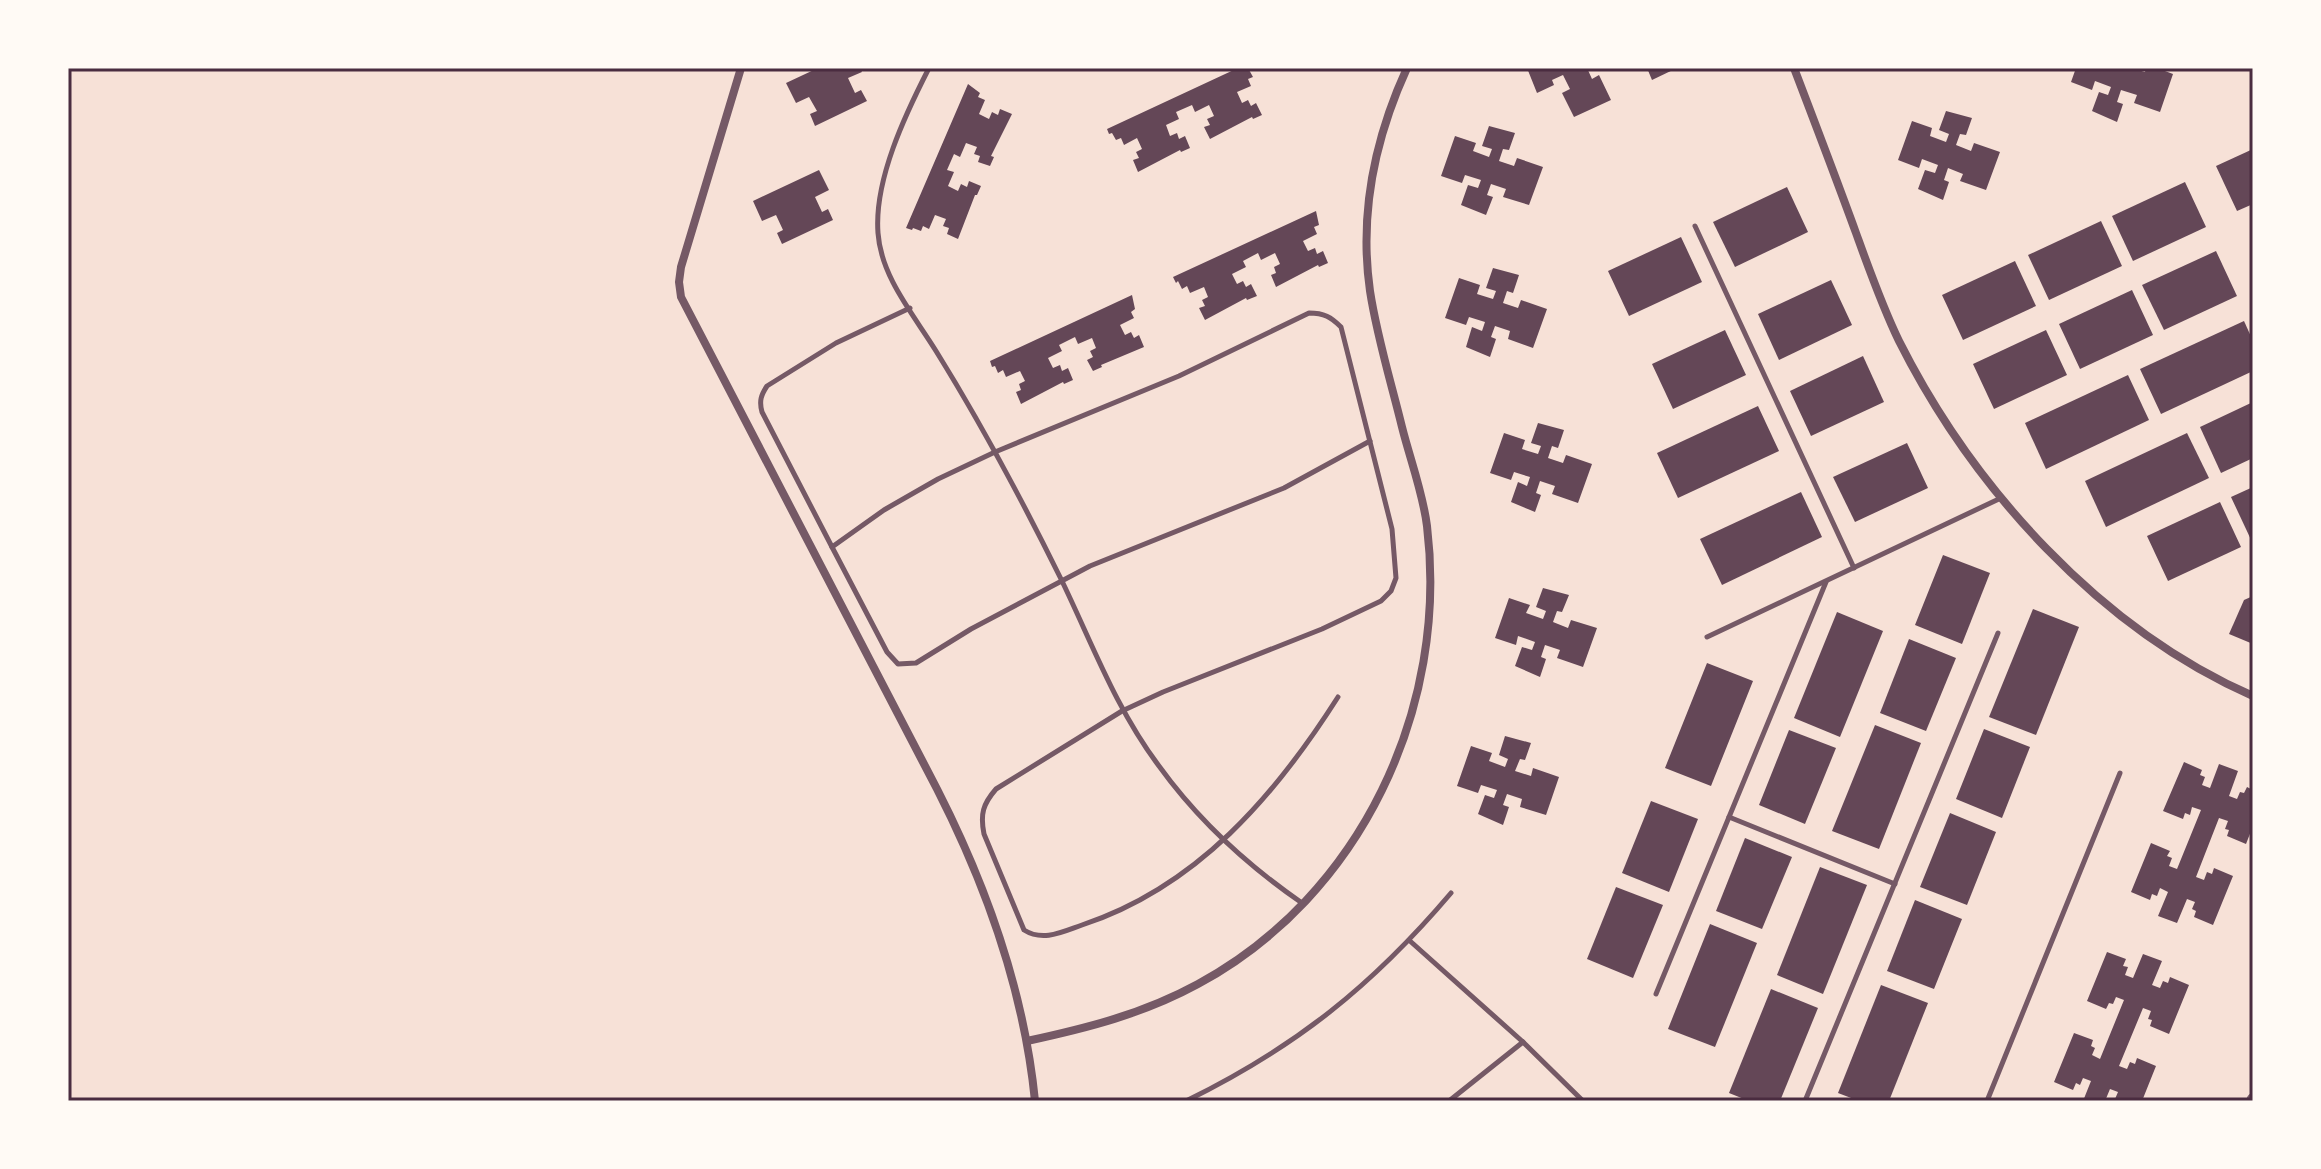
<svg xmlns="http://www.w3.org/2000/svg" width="2321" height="1169" font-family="'Alegreya Sans',sans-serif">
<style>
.building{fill:#644757}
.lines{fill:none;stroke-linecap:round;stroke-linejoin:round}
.service{stroke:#755966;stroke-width:5}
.minor{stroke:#755966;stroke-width:8}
.tertiary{stroke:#755966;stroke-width:12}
.neatline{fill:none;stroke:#4a2c40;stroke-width:3}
</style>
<rect width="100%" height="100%" fill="#f7e1d7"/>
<g class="building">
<polygon points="818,68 860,68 862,72 848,78 855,93 861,90 867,101 815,126 810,114 817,111 809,97 796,103 786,83"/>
<polygon points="1238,68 1248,68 1253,77 1248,79 1251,86 1237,92 1242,103 1248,100 1251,106 1256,103 1262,115 1253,119 1252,117 1210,139 1204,127 1210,125 1207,119 1214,116 1209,105 1195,112 1192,105 1176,112 1179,119 1166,125 1170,136 1177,133 1179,139 1185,136 1190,148 1181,152 1180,150 1138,172 1133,160 1139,158 1136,152 1142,149 1137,138 1124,145 1121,138 1116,140 1112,133 1109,134 1107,129"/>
<polygon points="1527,68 1587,68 1592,79 1599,75 1611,100 1574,117 1562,93 1570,89 1563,75 1552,80 1554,85 1537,93"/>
<polygon points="1647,68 1677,68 1652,80"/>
<polygon points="2076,68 2131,68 2145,72 2146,68 2157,68 2173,74 2160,112 2134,103 2137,95 2121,90 2117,102 2123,104 2117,122 2092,111 2099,92 2108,95 2111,87 2095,81 2092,90 2071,82"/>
<polygon points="968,84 980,93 978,97 985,100 979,114 989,119 992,112 998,115 1000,109 1012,114 991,156 994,157 990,166 978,162 980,156 974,154 977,147 966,143 960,157 954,154 947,170 954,172 948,186 958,191 961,184 967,187 969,181 981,186 977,195 975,195 958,239 947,234 949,228 943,226 946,219 935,215 929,229 923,226 921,231 913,228 912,230 906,228"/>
<polygon points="1946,111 1972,118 1966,135 1960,134 1956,145 1971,151 1974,143 2000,152 1986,190 1960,181 1963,174 1948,168 1944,180 1949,182 1943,200 1918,189 1925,170 1935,173 1938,165 1922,159 1919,168 1898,160 1912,121 1932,128 1930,136 1946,142 1949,134 1939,130"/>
<polygon points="1489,126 1515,133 1509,150 1503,149 1499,161 1514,166 1517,158 1543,167 1529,205 1503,197 1506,189 1491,184 1487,195 1493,197 1486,215 1461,205 1468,185 1478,188 1481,180 1465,175 1462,183 1441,176 1455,136 1476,143 1473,151 1489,157 1492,149 1482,146"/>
<polygon points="2253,149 2253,204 2237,211 2216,166"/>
<polygon points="819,170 829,190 815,197 822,212 828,209 833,220 782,244 777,233 783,230 776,215 762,221 753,201"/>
<polygon points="2185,182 2206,227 2133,261 2112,216"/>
<polygon points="1787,187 1808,232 1735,267 1713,222"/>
<polygon points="1316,211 1319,225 1314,227 1317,234 1303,241 1308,251 1315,248 1317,254 1323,251 1328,263 1319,267 1318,265 1276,287 1271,275 1276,273 1274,267 1280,264 1275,253 1261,260 1258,253 1243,261 1246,267 1232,274 1237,284 1243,281 1246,287 1251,284 1257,296 1247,300 1246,298 1205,320 1199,308 1205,306 1202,300 1208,297 1204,287 1190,293 1187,286 1182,289 1178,281 1176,283 1173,277"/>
<polygon points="2101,221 2122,266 2049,300 2028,255"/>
<polygon points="1681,237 1702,282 1629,316 1608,271"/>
<polygon points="2216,251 2237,296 2164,330 2142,285"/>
<polygon points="2015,261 2036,306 1963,340 1942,295"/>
<polygon points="1493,268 1519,275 1513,293 1507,291 1503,303 1518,308 1521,300 1547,309 1533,348 1508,339 1510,331 1495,326 1491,337 1496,339 1490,357 1466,347 1472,327 1482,331 1485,322 1469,317 1466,325 1445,318 1459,278 1480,285 1477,294 1493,299 1496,291 1486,288"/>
<polygon points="1831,280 1852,325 1779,360 1758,314"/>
<polygon points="2132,290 2153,335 2080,369 2059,324"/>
<polygon points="1132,295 1135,309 1131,312 1134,318 1120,325 1125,335 1131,332 1134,338 1139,335 1144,347 1101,365 1102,367 1093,371 1087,360 1093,357 1090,351 1096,348 1092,338 1078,344 1075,337 1059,345 1062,351 1048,358 1053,368 1060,365 1062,371 1068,368 1073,380 1064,384 1063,382 1021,404 1016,392 1021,390 1019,384 1025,381 1020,371 1006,377 1003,370 998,373 995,366 992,367 990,361"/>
<polygon points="2244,321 2253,341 2253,371 2161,414 2140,369"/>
<polygon points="1725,330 1746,375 1673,409 1652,364"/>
<polygon points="2046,330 2067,375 1994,409 1973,364"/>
<polygon points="1863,356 1884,402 1811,436 1790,391"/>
<polygon points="2128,375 2149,420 2046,469 2025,423"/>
<polygon points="2253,402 2253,458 2221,473 2200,427"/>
<polygon points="1758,406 1779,451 1678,498 1657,453"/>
<polygon points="1538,423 1564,430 1558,448 1552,446 1548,458 1563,463 1566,455 1592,464 1578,503 1552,494 1555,486 1540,481 1536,493 1541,495 1535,512 1511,502 1518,482 1527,486 1530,477 1514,472 1511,480 1490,473 1504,433 1525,440 1522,449 1538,454 1541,446 1531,443"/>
<polygon points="2187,433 2209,478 2106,527 2085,481"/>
<polygon points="1907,443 1928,488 1855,522 1833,477"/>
<polygon points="2253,487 2253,544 2231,497"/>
<polygon points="1801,492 1822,537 1722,585 1700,539"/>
<polygon points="2220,502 2241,547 2168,581 2147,536"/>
<polygon points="1943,555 1990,573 1962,644 1915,625"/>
<polygon points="1543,588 1569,595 1562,612 1557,611 1553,622 1568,628 1571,620 1597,628 1583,667 1557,658 1560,650 1545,645 1541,657 1546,659 1540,677 1515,666 1522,647 1532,650 1535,642 1518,636 1516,645 1495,638 1509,598 1530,605 1526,613 1543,619 1546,611 1536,607"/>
<polygon points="2253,596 2253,644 2229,634 2244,600"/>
<polygon points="2033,609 2079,627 2036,735 1989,717"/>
<polygon points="1837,612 1883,631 1840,737 1794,718"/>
<polygon points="1909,639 1956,658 1926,731 1880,713"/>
<polygon points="1707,663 1753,681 1711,786 1665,768"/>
<polygon points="1875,725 1921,743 1879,849 1832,831"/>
<polygon points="1984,729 2030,747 2002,818 1956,799"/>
<polygon points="1789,730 1836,748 1805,824 1759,805"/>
<polygon points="1505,736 1531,743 1525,760 1520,759 1515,771 1531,776 1533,768 1559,777 1546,815 1520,807 1522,799 1507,794 1503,805 1509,807 1503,825 1478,814 1485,795 1494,798 1497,790 1481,785 1478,793 1457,786 1471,746 1492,753 1489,761 1505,767 1508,759 1499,755"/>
<polygon points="2184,762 2202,770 2200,775 2205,777 2202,785 2210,788 2219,764 2238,771 2229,796 2237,799 2240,792 2244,793 2247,787 2253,790 2253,826 2246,844 2227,836 2229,830 2225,829 2228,821 2219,818 2196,877 2204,880 2207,872 2212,874 2214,868 2233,876 2213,925 2194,917 2196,911 2192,909 2195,902 2187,899 2177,923 2158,916 2168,892 2160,888 2157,896 2152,894 2150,900 2131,892 2151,843 2170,851 2167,856 2172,858 2169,866 2177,869 2201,810 2192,807 2190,815 2185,813 2183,819 2163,811"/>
<polygon points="1651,801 1698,819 1669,892 1622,873"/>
<polygon points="1950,813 1996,832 1967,905 1920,887"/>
<polygon points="1745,838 1792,857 1762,929 1716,911"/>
<polygon points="1820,867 1867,885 1823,994 1777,975"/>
<polygon points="1616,887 1663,905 1633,978 1587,959"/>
<polygon points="1915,900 1962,919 1934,989 1887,971"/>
<polygon points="1710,924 1757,943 1715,1047 1668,1029"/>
<polygon points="2107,952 2126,959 2123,966 2128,967 2125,975 2133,978 2143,954 2162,961 2152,985 2160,988 2163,981 2168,983 2170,977 2189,985 2169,1034 2150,1026 2152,1020 2148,1019 2151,1011 2143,1008 2119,1066 2127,1069 2130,1062 2135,1064 2137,1058 2156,1066 2142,1101 2119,1101 2115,1099 2118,1092 2110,1089 2105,1101 2083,1101 2091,1081 2083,1078 2080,1085 2076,1083 2073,1090 2054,1082 2074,1033 2093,1040 2091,1046 2095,1048 2092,1055 2100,1059 2124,1000 2116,997 2113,1004 2109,1003 2106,1009 2087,1001"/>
<polygon points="1881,985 1928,1003 1889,1101 1859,1101 1838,1093"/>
<polygon points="1771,989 1818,1008 1780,1101 1749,1101 1729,1093"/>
</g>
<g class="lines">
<g class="service">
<path d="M929,68c-24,47 -55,112 -51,165 3,44 36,82 58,118 46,74 87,151 125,228 31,64 55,130 98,187 39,54 88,99 143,137"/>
<polyline points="1695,226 1854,568"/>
<path d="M910,308l-74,35 -69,43c-6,9 -8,15 -5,26l70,135 52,-37 54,-31 57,-27 184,-76 130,-63c15,0 22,4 32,14l51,202 4,49 -5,13 -10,10 -59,28 -159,63 -41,19 -126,78c-13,15 -16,25 -12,45l40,96c19,12 38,2 58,-5 115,-38 193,-129 256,-228"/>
<polyline points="832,547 887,652 898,664 916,663 971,629 1090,566 1284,488 1370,441"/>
<polyline points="1707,637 2001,498"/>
<polyline points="1729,817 1895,884"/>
<polyline points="1410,941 1523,1042 1583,1101"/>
<polyline points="1656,994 1826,582"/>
<path d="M1186,1101c110,-54 186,-115 265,-208"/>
<polyline points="1449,1101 1523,1042"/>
<polyline points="1805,1101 1998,633"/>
<polyline points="1987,1101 2120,773"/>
</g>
<g class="minor">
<path d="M741,68l-60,199 -2,15 2,15 256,492c50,98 87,201 98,312"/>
<path d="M1794,68c21,55 42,110 62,165 13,36 26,73 43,108 74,147 201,288 354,355"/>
<path d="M1027,1041c60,-13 116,-27 171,-57 163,-88 251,-276 229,-458 -4,-33 -17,-67 -25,-99 -11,-45 -25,-90 -32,-136 -11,-77 5,-153 37,-223"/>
</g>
<polyline class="tertiary" points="2252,1101 2253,1099"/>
</g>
<rect width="2321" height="1169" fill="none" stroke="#fffaf5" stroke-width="140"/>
<rect x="70" y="70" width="2181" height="1029" class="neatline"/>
</svg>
